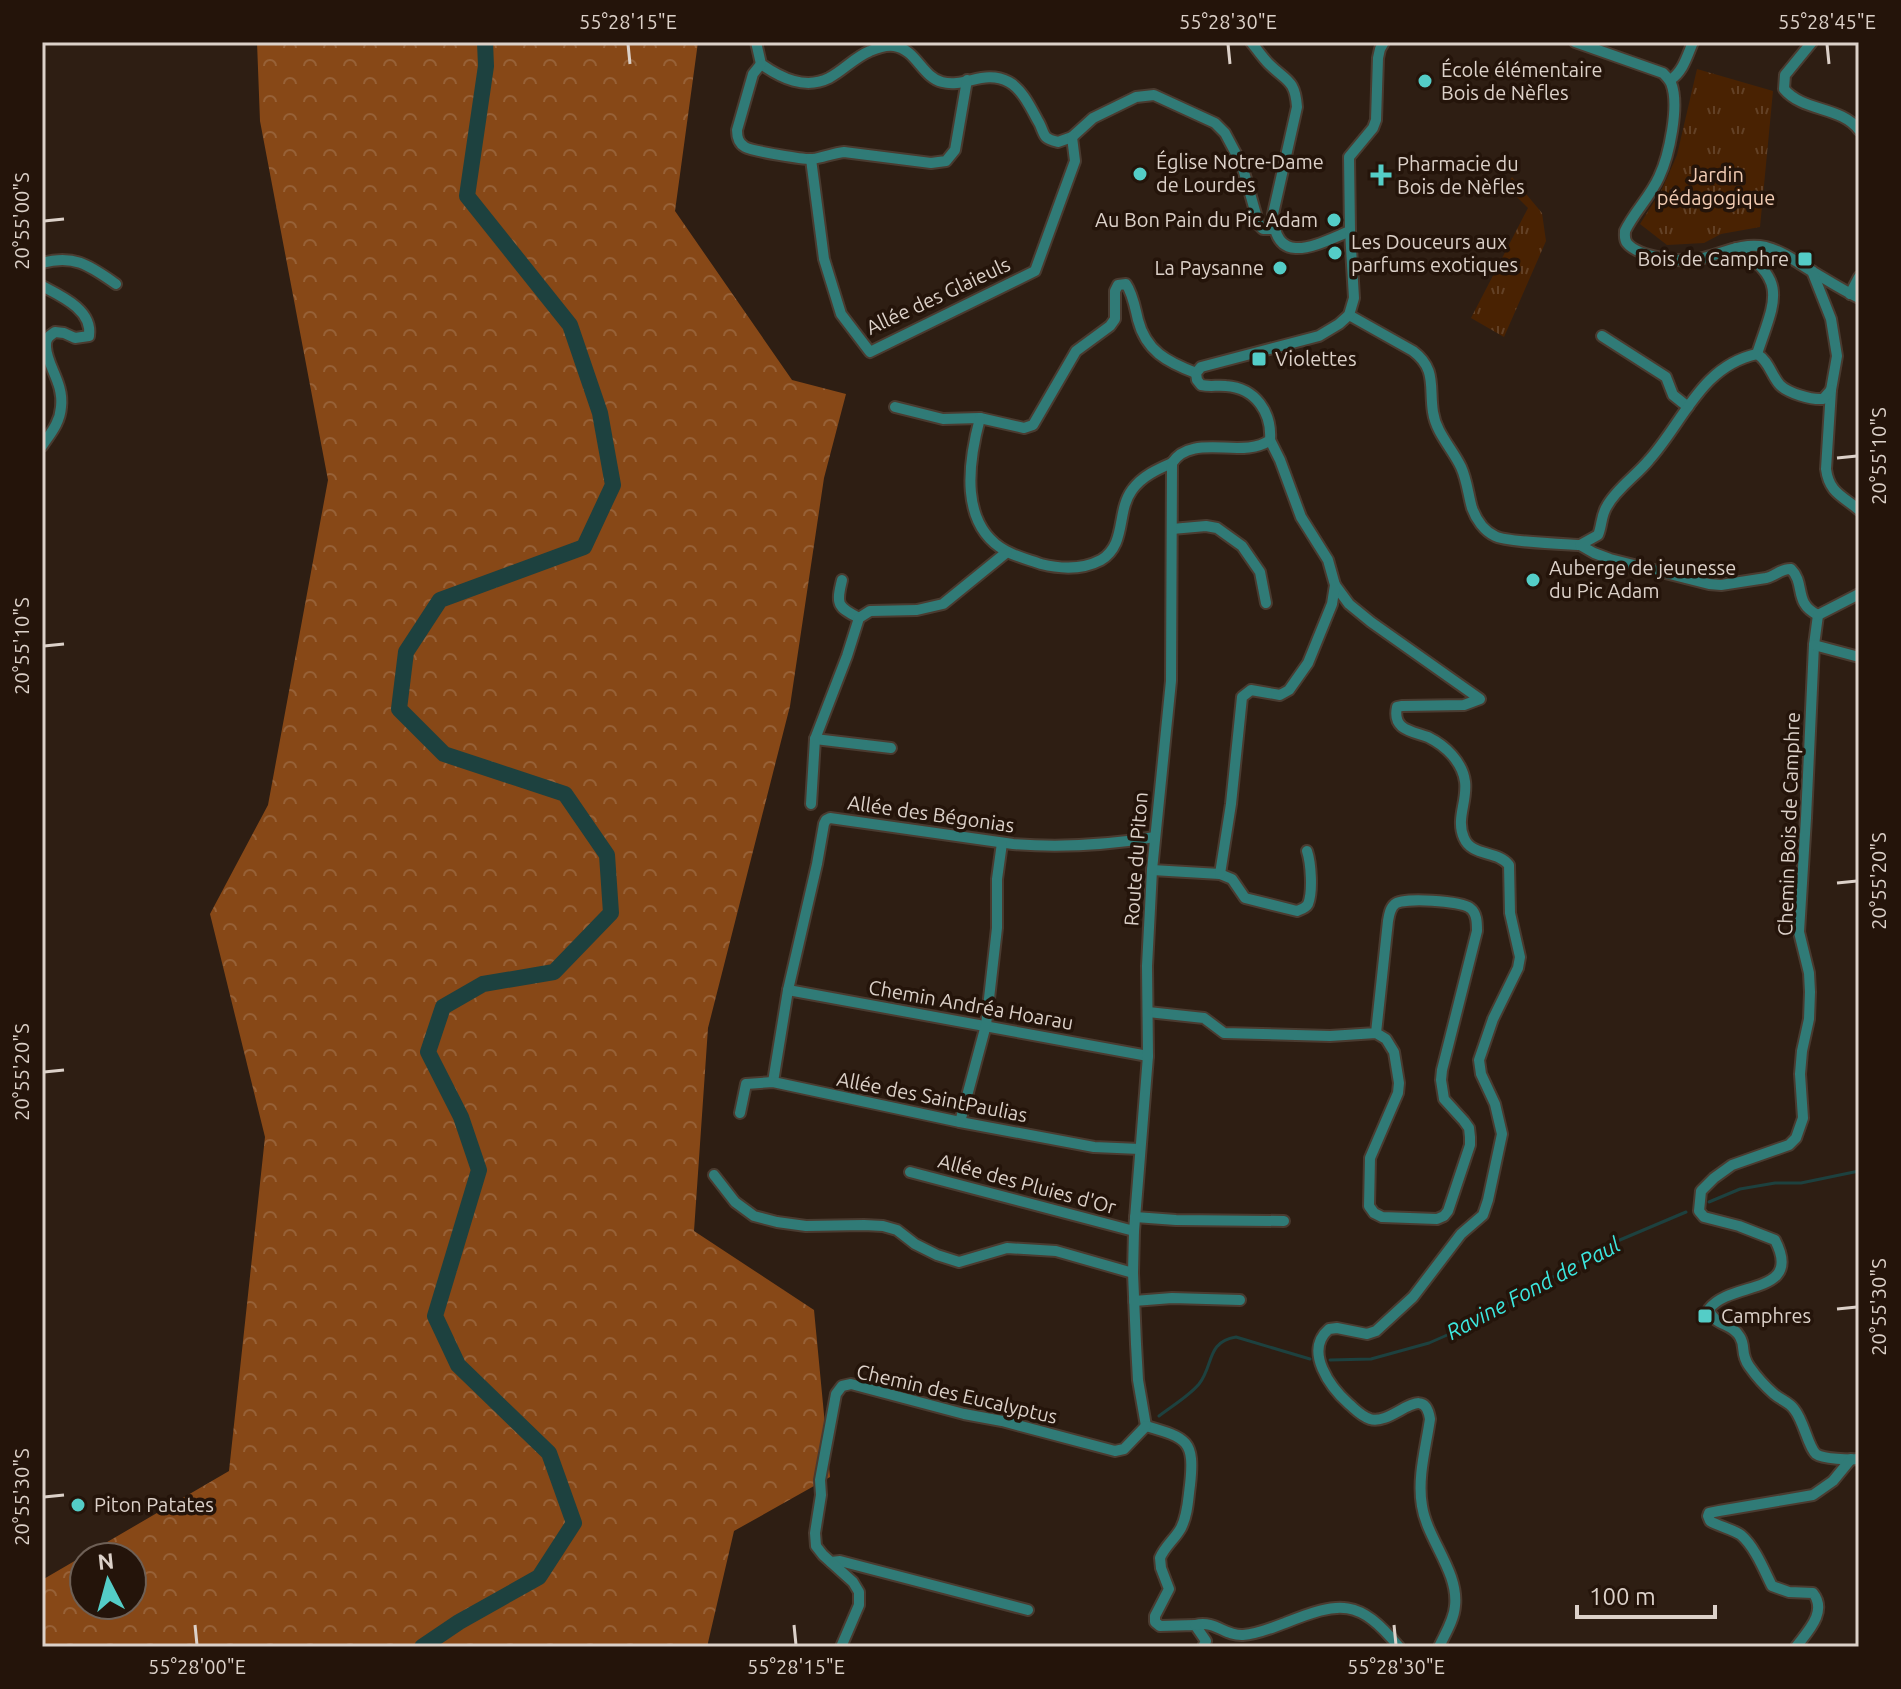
<svg xmlns="http://www.w3.org/2000/svg" width="1901" height="1689" font-family="Ubuntu,sans-serif">
<style>
.grass{fill:url(#grass-tufts)}
.forest{fill:url(#forest-crowns);fill-rule:evenodd}
.lines{fill:none;stroke-linecap:round;stroke-linejoin:round}
.stream{stroke:#1d413f;stroke-width:3}
.river{stroke:#1d413f;stroke-width:16}
.minor-casing{stroke:#4a3b30;stroke-width:14}
.minor{stroke:#307b77;stroke-width:10}
.ticks{fill:none;stroke:#dcd1c9;stroke-width:3}
.poi-dot{fill:#54cdc7;stroke:#24140a;stroke-width:3}
.labels{text-anchor:middle;stroke-width:7;stroke-linejoin:round;paint-order:stroke}
.poi-label{font-size:20px;fill:#dcd1c9;stroke:#24140a;text-anchor:start}
.park-label{font-size:20px;fill:#f2ccb4;stroke:#24140a}
.street-label{font-size:20px;fill:#dcd1c9;stroke:#24140a}
.water-label{font-size:22px;font-style:italic;fill:#3ce7df;stroke:#24140a}
.neatline{fill:none;stroke:#dcd1c9;stroke-width:3}
.ticks-label{font-size:20px;text-anchor:middle;fill:#dcd1c9}
</style>
<defs>
<pattern id="grass-tufts" width="24" height="20" patternUnits="userSpaceOnUse" patternTransform="scale(2)"><rect width="24" height="20" fill="#492202"/><path d="M3 7l-1-3M5 7V3M7 7l1-3M15 17l-1-3M17 17v-4M19 17l1-3" fill="none" stroke="#634126"/></pattern>
<pattern id="forest-crowns" width="20" height="18" patternUnits="userSpaceOnUse" patternTransform="scale(2)"><rect width="20" height="18" fill="#874817"/><path d="M2 6a3 3 0 1 1 6 0M12 15a3 3 0 1 1 6 0" fill="none" stroke="#976137"/></pattern>
</defs>
<rect width="100%" height="100%" fill="#2e1e13"/>
<g class="grass">
<polygon points="1697,69 1773,91 1760,227 1721,234 1704,243 1667,245 1640,224 1662,189 1677,155"/>
<polygon points="1512,177 1542,213 1546,241 1504,337 1471,318 1528,208 1506,186"/>
</g>
<path class="forest" d="M257,42h441l-23,169 117,169 54,14 -22,84 -34,228 -82,322 -14,203 120,79 16,167 -96,54 -27,116h-665v-67l187,-109 36,-334 -55,-223 58,-109 60,-325 -68,-359zM84,1557h48v48h-48z"/>
<g class="lines">
<g class="stream">
<polyline points="1709,1202 1740,1189 1775,1183 1801,1183 1859,1171"/>
<polyline points="1330,1360 1371,1359 1429,1343 1470,1325 1608,1245 1686,1212"/>
<path d="M1159,1416c13,-10 30,-20 40,-32 15,-19 7,-42 37,-47l74,22"/>
</g>
<polyline class="river" points="422,1647 459,1622 539,1577 574,1523 549,1453 458,1365 435,1316 479,1170 461,1117 428,1052 443,1007 483,984 554,972 611,913 607,855 565,794 444,754 399,709 406,652 440,600 584,547 613,485 600,413 570,325 467,196 486,66 485,42"/>
<defs>
<g id="minor">
<path d="M756,42l5,22c20,14 44,26 68,14 15,-8 26,-21 41,-27 7,-3 17,-6 24,-5 22,3 28,31 48,36 23,6 42,-13 67,0 13,7 22,26 29,39 3,4 5,13 8,16 3,3 8,4 12,5l14,-5 21,-19 43,-21 18,-2 61,28 10,10 17,32 17,60 4,4h10"/>
<path d="M1251,42c6,7 11,15 18,22 17,17 26,15 28,43l-24,107c2,55 45,30 77,17"/>
<path d="M1575,42l88,31c4,4 6,6 8,10 9,22 -2,73 -12,94 -9,20 -25,35 -34,54 0,5 -1,8 2,12 11,14 56,20 72,16 23,-5 42,-17 67,-12 19,5 33,17 49,26 15,9 29,18 44,25"/>
<path d="M1812,42l-27,33 -1,14c19,23 57,17 75,41"/>
<path d="M761,64l-8,10 -16,56c0,7 1,13 8,17 7,4 60,13 68,12 11,-2 21,-6 31,-7l87,11 15,-2 9,-11 12,-70"/>
<path d="M1670,80c13,-8 17,-24 23,-38"/>
<polyline points="811,159 824,259 841,314 870,352 1035,271 1075,161 1072,137"/>
<path d="M1736,248c55,32 37,56 21,106"/>
<path d="M42,263c33,-9 48,3 74,21"/>
<path d="M1812,271l19,48 6,37 -6,34 -5,79c3,24 17,27 33,41"/>
<path d="M42,286c19,10 51,24 47,50l-14,2 -11,-5 -9,-1c-6,4 -10,7 -9,15 1,19 18,36 15,60 -1,16 -11,27 -19,39"/>
<polyline points="1850,294 1859,277"/>
<path d="M1349,315l64,36c24,18 16,36 20,61 3,21 19,36 28,55 6,13 7,27 11,41 4,11 12,23 23,28 10,6 69,8 85,9"/>
<polyline points="1602,336 1666,377 1673,395 1688,407"/>
<path d="M895,407l48,12 37,-1 44,10 9,-3 43,-74 34,-25 5,-7v-28l3,-6 8,-1c7,10 9,24 12,36 8,31 29,42 58,53"/>
<path d="M980,418c-12,45 -21,107 26,133 11,6 24,9 35,13 20,5 41,6 60,-4 26,-16 15,-48 31,-70 10,-14 26,-21 40,-27"/>
<polyline points="1172,529 1206,526 1217,528 1242,546 1260,572 1266,603"/>
<path d="M842,580c-6,24 -5,27 17,38"/>
<path d="M1335,585l14,19 22,18 109,77 -16,6 -62,1 -5,1c-5,23 15,24 31,30 10,5 17,10 24,18 29,33 0,56 12,83 8,19 33,12 45,27l1,48 10,44 -2,11 -25,51 -14,41 2,14 14,30 7,30 -14,66 -5,15 -22,19 -48,63 -37,34 -9,3 -30,-6 -8,1c-26,22 2,59 20,75 7,6 12,12 21,15 23,7 54,-39 60,0 -4,28 -13,59 -8,87 5,33 37,66 33,100 -1,14 -10,28 -16,41"/>
<path d="M1818,615l-4,30 -8,173 -7,114 10,41 1,19 -1,27 -7,32 -2,23 3,44 -7,20 -7,7 -57,20 -18,13 -13,13 -2,20 5,6 35,9 36,14c29,56 -44,40 -66,69 5,18 23,13 31,28 6,10 0,16 9,29 7,10 17,21 25,28 7,6 15,8 20,15 10,12 14,38 22,45 7,5 34,6 43,5"/>
<path d="M1818,615c-25,-12 -12,-31 -27,-46 -9,-1 -16,7 -25,9l-45,7 -12,-1 -99,-25 -16,-6 -14,-8 18,-10c4,-9 3,-20 9,-29 10,-18 29,-30 42,-46 35,-39 52,-94 108,-106 12,7 14,21 23,31 8,8 31,15 43,14l8,-9"/>
<polyline points="1818,615 1859,594"/>
<polyline points="1814,645 1859,657"/>
<polyline points="815,739 891,748"/>
<polyline points="811,804 815,739 847,656 859,618 870,611 917,610 943,604 1007,552"/>
<path d="M1152,870l68,4 12,5 13,19 52,13c5,-2 9,-3 11,-7 5,-12 3,-41 -1,-53"/>
<polyline points="1220,874 1231,804 1242,697 1251,690 1280,695 1289,690 1308,663 1332,604 1335,585 1328,560 1301,517 1280,460 1270,440"/>
<polyline points="788,990 1148,1056"/>
<path d="M1148,1012l56,6 20,15 106,3 46,-3 10,6 8,13 5,31 -1,10 -28,65 -1,48 5,7 8,4 55,2 7,-3 4,-5 22,-66v-8l-1,-9 -5,-7 -20,-22 -3,-19 1,-10 35,-139c0,-8 0,-18 -7,-23 -9,-7 -67,-11 -75,-4 -5,4 -6,11 -7,17l-12,112"/>
<path d="M773,1082l15,-92 29,-126 7,-40 2,-4 4,-2 183,26c48,4 94,1 142,-7"/>
<polyline points="740,1113 746,1084 773,1082 960,1122 1094,1147 1140,1149"/>
<polyline points="960,1122 986,1025 997,928 997,879 1002,843"/>
<polyline points="910,1172 1134,1231"/>
<polyline points="714,1175 735,1202 754,1216 777,1222 806,1226 864,1225 883,1226 897,1230 915,1244 937,1255 959,1262 1007,1248 1056,1251 1133,1273"/>
<polyline points="1135,1217 1176,1220 1284,1221"/>
<polyline points="1134,1301 1172,1298 1240,1300"/>
<path d="M1146,1426l-8,-46 -2,-36 -3,-71 1,-42 14,-175 -1,-90 5,-96 19,-189 1,-218c20,-31 71,-3 98,-23 2,-27 -14,-52 -44,-54 -9,-1 -16,1 -25,-1l-4,-5 -1,-7 5,-6 118,-31 20,-12 10,-9 5,-17 -4,-67 -1,-74 24,-29 3,-8 2,-62 2,-9 4,-7"/>
<path d="M1146,1426c41,12 49,14 44,59 -2,14 -2,29 -9,43 -6,11 -16,18 -21,30l1,10 8,21 -14,27v6l5,4 35,-1 11,16 -3,6"/>
<polyline points="831,1562 840,1561 1028,1610"/>
<path d="M1195,1625c21,-5 29,11 48,10 15,-1 28,-7 42,-12 55,-22 74,-25 114,24"/>
<polyline points="841,1647 859,1605 859,1592 853,1582 823,1555 816,1546 815,1533 821,1495 820,1480 836,1394 842,1386 851,1384 964,1414 1002,1421 1115,1451 1124,1449 1146,1426"/>
<path d="M1796,1647c11,-15 32,-35 17,-54l-24,-1 -17,-6c-8,-16 -17,-39 -31,-51 -6,-5 -23,-9 -31,-14l-2,-5 1,-3 10,-2 94,-16 20,-14 18,-22"/>
</g>
</defs>
<use href="#minor" class="minor-casing"/>
<use href="#minor" class="minor"/>
</g>
<path class="ticks" d="M628,44l2,20M1228,44l2,20M1827,44l2,20M44,221l20,-2M1837,458l20,-2M44,646l20,-2M1837,883l20,-2M44,1072l20,-2M1837,1309l20,-2M44,1497l20,-2M195,1625l2,20M794,1625l2,20M1394,1625l2,20"/>
<g class="poi-dot">
<circle cx="1425" cy="81" r="8"/>
<circle cx="1140" cy="174" r="8"/>
<path d="M1377 163h8v8h8v8h-8v8h-8v-8h-8v-8h8z"/>
<circle cx="1334" cy="220" r="8"/>
<circle cx="1335" cy="253" r="8"/>
<rect x="1797" y="251" width="16" height="16" rx="4"/>
<circle cx="1280" cy="268" r="8"/>
<rect x="1251" y="351" width="16" height="16" rx="4"/>
<circle cx="1533" cy="580" r="8"/>
<rect x="1697" y="1308" width="16" height="16" rx="4"/>
<circle cx="78" cy="1505" r="8"/>
</g>
<g class="labels">
<g class="poi-label">
<text x="1441" y="77">École élémentaire<tspan x="1441" dy="23">Bois de Nèfles</tspan></text>
<text x="1156" y="169">Église Notre-Dame<tspan x="1156" dy="23">de Lourdes</tspan></text>
<text x="1397" y="171">Pharmacie du<tspan x="1397" dy="23">Bois de Nèfles</tspan></text>
<text x="1318" y="227" text-anchor="end">Au Bon Pain du Pic Adam</text>
<text x="1351" y="249">Les Douceurs aux<tspan x="1351" dy="23">parfums exotiques</tspan></text>
<text x="1789" y="266" text-anchor="end">Bois de Camphre</text>
<text x="1264" y="275" text-anchor="end">La Paysanne</text>
<text x="1275" y="366">Violettes</text>
<text x="1549" y="575">Auberge de jeunesse<tspan x="1549" dy="23">du Pic Adam</tspan></text>
<text x="1721" y="1323">Camphres</text>
<text x="94" y="1512">Piton Patates</text>
</g>
<g class="park-label">
<text x="1716" y="182">Jardin<tspan x="1716" dy="23">pédagogique</tspan></text>
</g>
<g class="street-label">
<text transform="translate(938 296) rotate(-25)" y="7">Allée des Glaieuls</text>
<text transform="translate(931 814) rotate(8)" y="7">Allée des Bégonias</text>
<text transform="translate(1789 824) rotate(-88)" y="7">Chemin Bois de Camphre</text>
<text transform="translate(1136 859) rotate(-86)" y="7">Route du Piton</text>
<text transform="translate(971 1005) rotate(10)" y="7">Chemin Andréa Hoarau</text>
<text transform="translate(932 1097) rotate(11)" y="7">Allée des SaintPaulias</text>
<text transform="translate(1027 1184) rotate(15)" y="7">Allée des Pluies d'Or</text>
<text transform="translate(957 1394) rotate(13)" y="7">Chemin des Eucalyptus</text>
</g>
<g class="water-label">
<text transform="translate(1533 1288) rotate(-28)" y="8">Ravine Fond de Paul</text>
</g>
</g>
<rect width="1901" height="1689" fill="none" stroke="#24140a" stroke-width="88"/>
<g transform="translate(108 1581) rotate(354)"><circle r="38" fill="#24140a" stroke="#6e6056" stroke-width="2"/>
<path d="M0-6L14 30L0 20L-14 30Z" fill="#54cdc7"/>
<text y="-12" font-size="22" font-weight="bold" text-anchor="middle" fill="#dcd1c9">N</text>
</g>
<path d="M1577 1605v12h138v-12" fill="none" stroke="#dcd1c9" stroke-width="4"/>
<text x="1589" y="1605" font-size="24" fill="#dcd1c9" stroke="#24140a" stroke-width="6" paint-order="stroke">100 m</text>
<rect x="44" y="44" width="1813" height="1601" class="neatline"/>
<g class="ticks-label">
<text x="628" y="29">55°28'15"E</text>
<text x="1228" y="29">55°28'30"E</text>
<text x="1827" y="29">55°28'45"E</text>
<text transform="translate(22 221) rotate(-90)" y="7">20°55'00"S</text>
<text transform="translate(1879 456) rotate(-90)" y="7">20°55'10"S</text>
<text transform="translate(22 646) rotate(-90)" y="7">20°55'10"S</text>
<text transform="translate(1879 881) rotate(-90)" y="7">20°55'20"S</text>
<text transform="translate(22 1072) rotate(-90)" y="7">20°55'20"S</text>
<text transform="translate(1879 1307) rotate(-90)" y="7">20°55'30"S</text>
<text transform="translate(22 1497) rotate(-90)" y="7">20°55'30"S</text>
<text x="197" y="1674">55°28'00"E</text>
<text x="796" y="1674">55°28'15"E</text>
<text x="1396" y="1674">55°28'30"E</text>
</g>
</svg>
